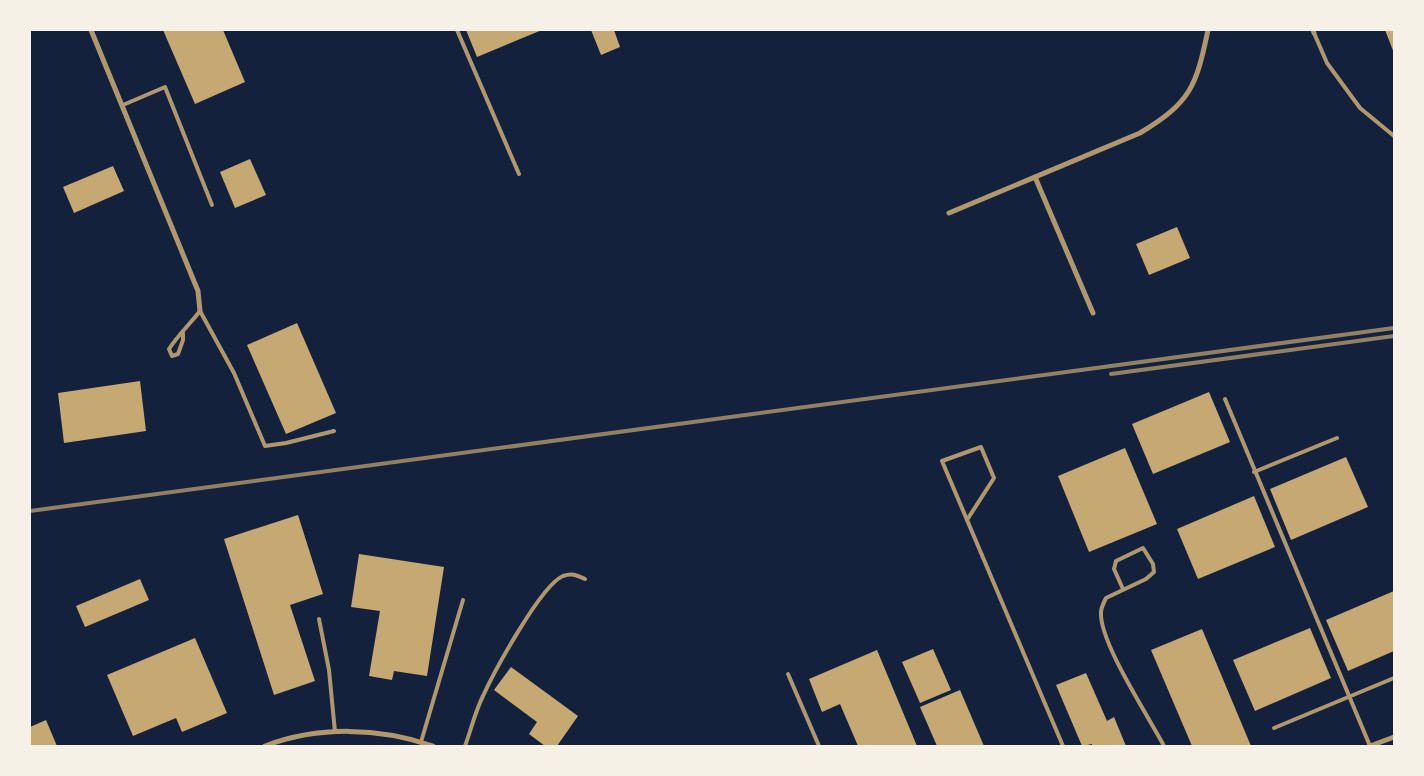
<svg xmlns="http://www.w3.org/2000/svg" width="1424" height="776" font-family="'Golos Text',sans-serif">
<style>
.building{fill:#c6a872}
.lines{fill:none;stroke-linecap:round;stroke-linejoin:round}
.service{stroke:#b1986c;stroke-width:4}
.minor{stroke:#b1986c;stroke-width:5}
.rail{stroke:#918062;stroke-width:4}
</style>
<rect width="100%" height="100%" fill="#14213d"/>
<g class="building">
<polygon points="163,30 223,30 245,82 195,104"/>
<polygon points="466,30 542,30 477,57"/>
<polygon points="591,30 614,30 620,47 601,55"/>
<polygon points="1385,30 1394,30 1394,53"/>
<polygon points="250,159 266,195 235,208 220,172"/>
<polygon points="113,166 124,191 74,213 63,187"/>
<polygon points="1177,227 1190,258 1149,275 1136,244"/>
<polygon points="297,323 336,413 286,434 247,345"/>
<polygon points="140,381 146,431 64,443 58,393"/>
<polygon points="1209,392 1230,442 1153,474 1132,424"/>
<polygon points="1125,448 1157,524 1089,552 1058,476"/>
<polygon points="1346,457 1368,507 1291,540 1270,489"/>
<polygon points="1254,496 1275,547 1198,579 1177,529"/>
<polygon points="298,515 323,594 290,605 315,681 274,695 224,539"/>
<polygon points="359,554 444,567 427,676 394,671 392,680 369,676 380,611 351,607"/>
<polygon points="140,579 149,600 85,627 76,606"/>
<polygon points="1394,591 1394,651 1348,671 1326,620"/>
<polygon points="1310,628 1331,678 1255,711 1233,660"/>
<polygon points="1202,629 1251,746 1192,746 1151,650"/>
<polygon points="195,638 227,713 182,732 176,718 133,736 107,675"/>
<polygon points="933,649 951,690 920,703 902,662"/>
<polygon points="877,650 917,746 858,746 840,704 822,712 809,679"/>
<polygon points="511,667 578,716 557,746 545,746 529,734 537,722 494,690"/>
<polygon points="1086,673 1107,721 1114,717 1126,746 1092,746 1092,744 1082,746 1056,685"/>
<polygon points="960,690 984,746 937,746 920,707"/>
<polygon points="46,720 57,746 30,746 30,727"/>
</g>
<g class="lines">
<g class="service">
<polyline points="457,30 519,174"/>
<polyline points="1314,33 1327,63 1360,108 1394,136"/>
<polyline points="123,105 165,87 212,205"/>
<path d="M183,333v7l-5,14 -6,2 -3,-7c9,-14 21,-25 31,-38l34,62 31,73 21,-3 48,-12"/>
<polyline points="1225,399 1370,746"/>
<polyline points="1254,472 1337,438"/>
<polyline points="967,520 994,478 981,447 942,461 1063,746"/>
<path d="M1123,589l-9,-20 2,-8 27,-13 10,16 1,8 -8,7 -40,19c-2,4 -5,10 -5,14 -2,30 48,105 63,134"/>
<polyline points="319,619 329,670 335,732"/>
<polyline points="788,674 819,746"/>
<polyline points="1274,728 1394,678"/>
<polyline points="421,742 463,600"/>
<path d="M465,746c6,-16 10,-34 18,-50 11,-24 58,-111 80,-120 9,-3 13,-1 22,3"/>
</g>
<g class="minor">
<polyline points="91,30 198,291 200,311"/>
<polyline points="1313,30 1314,33"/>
<polyline points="1035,177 1093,313"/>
<path d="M949,213l191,-80c51,-31 56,-46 68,-103"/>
<path d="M265,746c53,-20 114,-19 168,0"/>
<polyline points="1370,746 1394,737"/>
</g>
<g class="rail">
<polyline points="1111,374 1394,336"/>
<polyline points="30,511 1394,328"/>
</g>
</g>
<rect width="1424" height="776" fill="none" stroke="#f6f1e7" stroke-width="62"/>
</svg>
